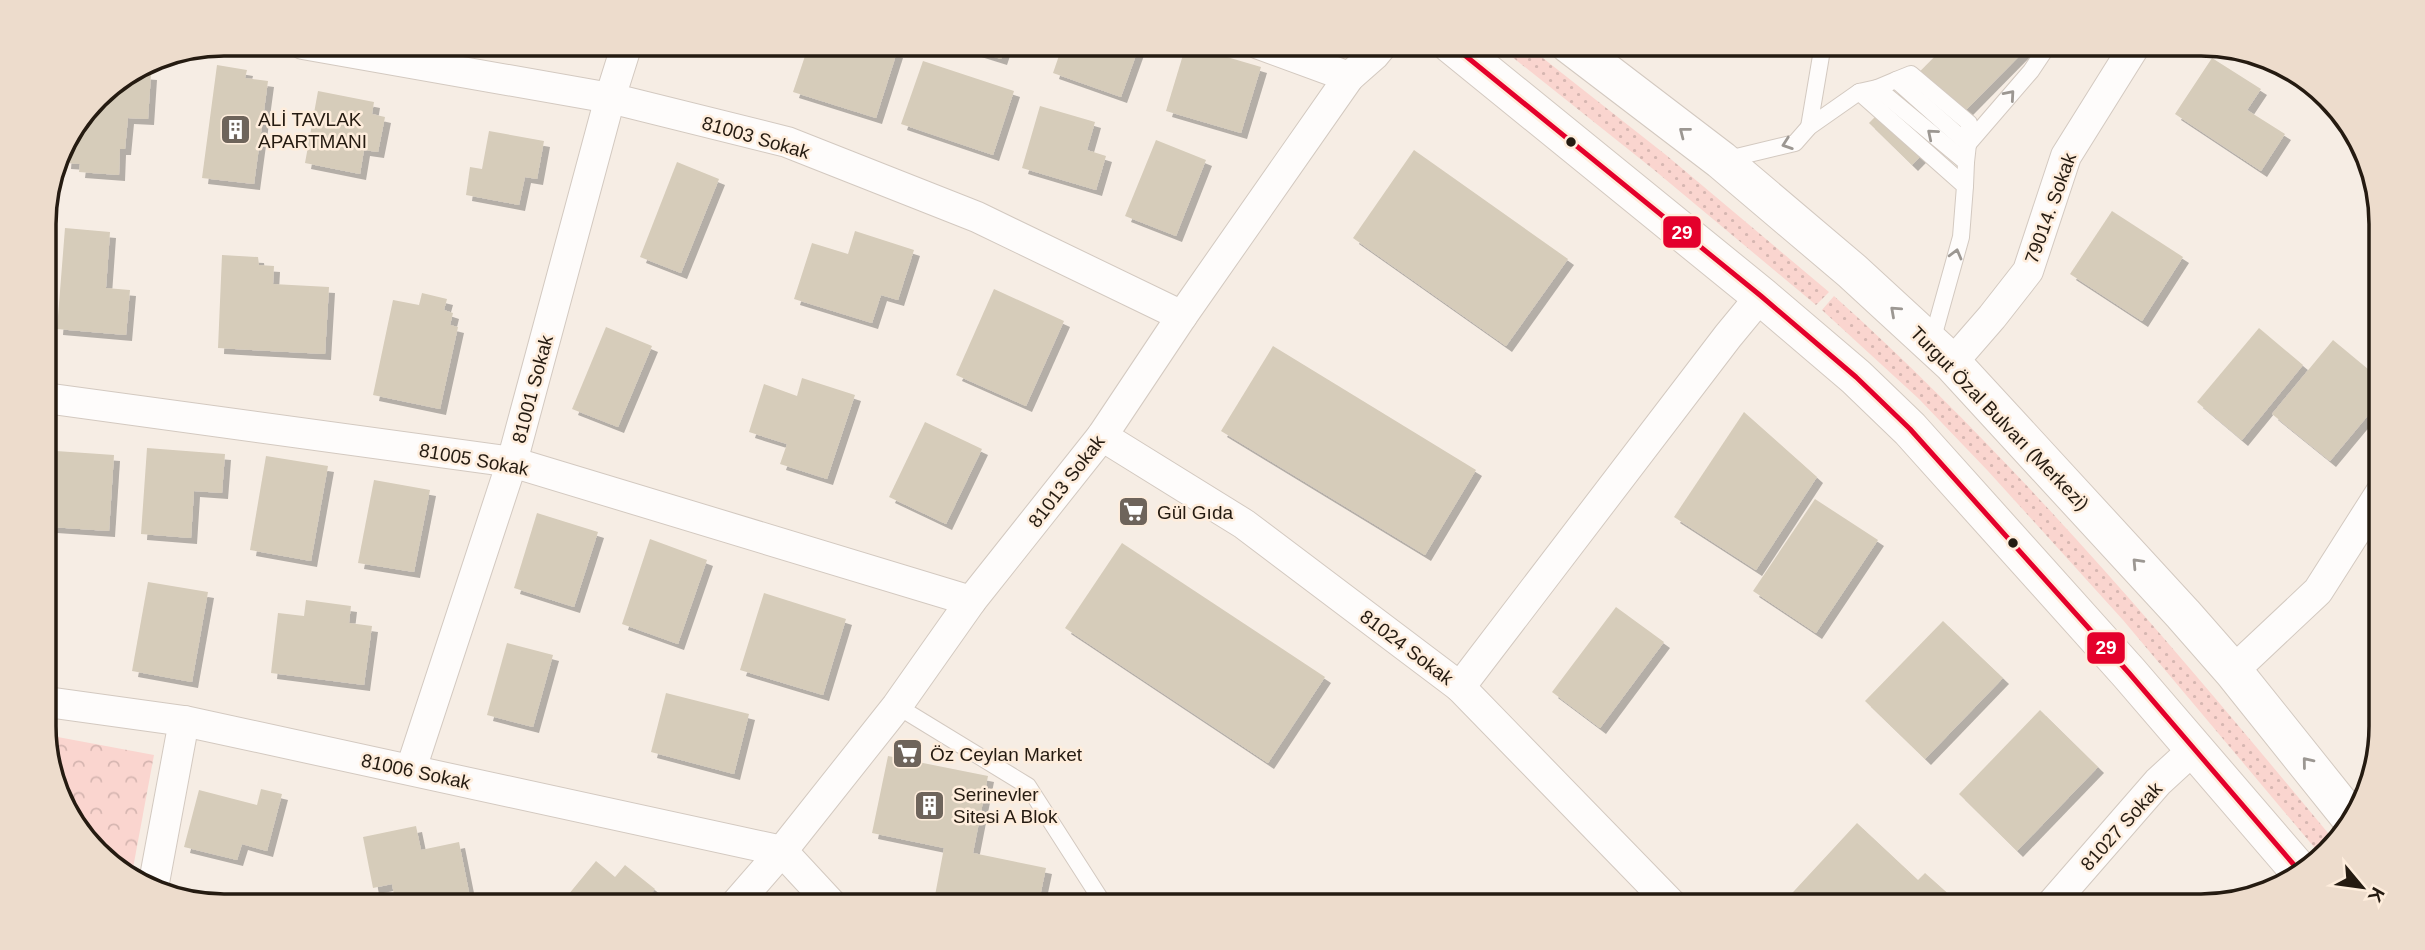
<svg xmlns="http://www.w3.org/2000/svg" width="2425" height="950" font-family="Helvetica,sans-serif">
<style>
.grass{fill:url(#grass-dots)}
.park{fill:url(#park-crowns)}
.building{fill:#d6ccba;filter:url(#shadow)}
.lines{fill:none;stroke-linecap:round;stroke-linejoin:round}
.lane-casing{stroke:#d3c9c0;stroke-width:18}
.street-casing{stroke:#d3c9c0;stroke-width:32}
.secondary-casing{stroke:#d3c9c0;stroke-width:40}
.lane{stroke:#fefcfb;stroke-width:16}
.street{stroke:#fefcfb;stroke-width:30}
.secondary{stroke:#fefcfb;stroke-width:38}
.bus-1-casing{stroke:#feeddc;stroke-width:10}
.bus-1{stroke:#e4002b;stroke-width:5}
.oneway{stroke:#9c9792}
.bus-dot{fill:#251b11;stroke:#feeddc;stroke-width:2.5}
.labels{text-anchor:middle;stroke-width:5;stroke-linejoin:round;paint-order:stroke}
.poi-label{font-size:19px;fill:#251b11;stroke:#feeddc;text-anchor:start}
.street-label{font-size:19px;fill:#251b11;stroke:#feeddc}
.rim{fill:none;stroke:#251b11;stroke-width:3.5}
.line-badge{stroke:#feeddc;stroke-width:2.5}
.badge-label{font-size:19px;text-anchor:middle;font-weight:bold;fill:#fff}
</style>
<defs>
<pattern id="grass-dots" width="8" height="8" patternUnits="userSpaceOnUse" patternTransform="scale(1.75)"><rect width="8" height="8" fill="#fad5cf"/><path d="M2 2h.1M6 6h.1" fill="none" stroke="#d6b6b1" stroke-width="1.8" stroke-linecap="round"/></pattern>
<pattern id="park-crowns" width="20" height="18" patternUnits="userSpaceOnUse" patternTransform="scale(1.75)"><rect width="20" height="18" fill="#fad5cf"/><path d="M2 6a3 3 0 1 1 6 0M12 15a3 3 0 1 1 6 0" fill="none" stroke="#d6b6b1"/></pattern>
<filter id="shadow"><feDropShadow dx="6" dy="6" stdDeviation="0" flood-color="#0004"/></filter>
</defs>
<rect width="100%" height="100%" fill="#f6ede4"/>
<g class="grass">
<polygon points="1496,44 1525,44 1666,155 1829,292 1816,305 1653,169"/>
<path d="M1834,296c183,164 342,354 499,543l-8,11 -6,3 -196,-233 -135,-149 -69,-72 -97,-89z"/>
</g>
<polygon class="park" points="47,735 154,755 133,868 119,866 88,845 47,761"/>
<g class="building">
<polygon points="809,44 872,44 897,52 876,118 793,92"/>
<polygon points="953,44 1006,44 1001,59"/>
<polygon points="1063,44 1140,44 1121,97 1053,73"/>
<polygon points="1947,44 2031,44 1912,165 1869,123"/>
<polygon points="1186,45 1261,67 1241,133 1166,111"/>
<polygon points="2212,58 2261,89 2247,110 2285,134 2261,171 2175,114"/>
<polygon points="923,61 1014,91 993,155 901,124"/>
<polygon points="217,65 247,70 245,78 268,81 254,184 202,178"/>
<polygon points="137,68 137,73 151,74 148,119 128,118 125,149 120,149 119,175 79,172 80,164 65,163 67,138 105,89"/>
<polygon points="318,91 374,102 372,114 385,117 378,152 364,150 360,174 305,163"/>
<polygon points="1040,106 1095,122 1087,150 1106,156 1096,190 1022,168"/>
<polygon points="489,131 544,141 537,179 525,177 519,205 466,195 470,167 482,169"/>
<polygon points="1156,140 1206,160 1176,236 1125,216"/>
<polygon points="1414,150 1568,259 1506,346 1353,238"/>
<polygon points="677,162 719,179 681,273 640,257"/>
<polygon points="2112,211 2183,257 2142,321 2070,274"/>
<polygon points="65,228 110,232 106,288 130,290 126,335 57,329"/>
<polygon points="855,231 914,250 898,300 881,295 872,323 794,299 812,243 848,254"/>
<polygon points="222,255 258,257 259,265 274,266 273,284 329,287 325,354 218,348"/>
<polygon points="994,289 1064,321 1026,406 956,375"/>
<polygon points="422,293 447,299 444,310 453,313 450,325 458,327 440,409 373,395 393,300 419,305"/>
<polygon points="606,327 652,346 618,427 572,409"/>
<polygon points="2259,328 2303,365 2242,440 2197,402"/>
<polygon points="2333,340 2380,379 2380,401 2330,461 2272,414"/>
<polygon points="1273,346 1476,470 1425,555 1221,431"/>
<polygon points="802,378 855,395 827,479 780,464 787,444 749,432 764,384 797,396"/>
<polygon points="1744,412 1817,477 1756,570 1674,517"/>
<polygon points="925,422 982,449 946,524 889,497"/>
<polygon points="147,448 225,454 222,493 194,491 191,538 141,534"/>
<polygon points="56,451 114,455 109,531 51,527"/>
<polygon points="266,456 328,466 311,561 250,550"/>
<polygon points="374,480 430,490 414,572 358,563"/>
<polygon points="1815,499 1878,540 1816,633 1753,591"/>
<polygon points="537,513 598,532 574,607 514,588"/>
<polygon points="650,539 707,560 678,644 622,624"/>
<polygon points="1122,543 1325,677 1268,763 1065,628"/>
<polygon points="148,582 208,592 192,682 132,671"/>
<polygon points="764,593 846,619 823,695 740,670"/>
<polygon points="306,600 351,606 349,623 372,626 364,685 271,673 278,613 304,616"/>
<polygon points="1616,607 1664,642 1600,728 1552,692"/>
<polygon points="1943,621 2003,678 1925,759 1865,701"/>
<polygon points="507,643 553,655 533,727 487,715"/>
<polygon points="666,693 749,714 734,774 651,752"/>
<polygon points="2040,710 2098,767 2017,851 1959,794"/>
<polygon points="888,756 988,776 973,853 1046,868 1038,906 933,906 944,848 872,833"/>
<polygon points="261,789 282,794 267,851 242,844 237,860 184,847 199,790 257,805"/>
<polygon points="1857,823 1918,880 1925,873 1962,906 1784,906 1782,904"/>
<polygon points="416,826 421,850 459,842 470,897 426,906 396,906 392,884 373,888 363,837"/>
<polygon points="596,861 615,877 625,865 655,889 641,906 559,906"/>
</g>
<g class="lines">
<defs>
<g id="lane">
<polyline points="1896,80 1911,74 1969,123 1968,144"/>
<polyline points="1877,88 1896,80 1968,144 1966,162"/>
<polyline points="1859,92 1877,88 1966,162 1965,186"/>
<polyline points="1809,127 1823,44"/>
<polyline points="1968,144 2031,71 2049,44"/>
<polyline points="1724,160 1795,143 1809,127 1859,92 1965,186 1961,237 1932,341"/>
<polyline points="897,706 1028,786 1105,906"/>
</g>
<g id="street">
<polyline points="303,44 610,98 787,142 977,217 1182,316"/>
<polyline points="1259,44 1349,77"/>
<polyline points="1952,363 1992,317 2028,271 2066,156 2136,44"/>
<polyline points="45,398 512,462 971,601"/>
<polyline points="1102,436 1244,524 1460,687 1673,906"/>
<polyline points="2233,671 2318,591 2381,492"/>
<polyline points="1460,687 1728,336 1761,296"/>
<polyline points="47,702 184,721 782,851 833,906"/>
<polyline points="411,769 512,462 610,98 627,44"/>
<polyline points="153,888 184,721"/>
<polyline points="734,906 782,851 897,706 971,601 1102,436 1182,316 1349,77 1374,55 1383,44"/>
<polyline points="2050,906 2158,782 2195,748"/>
</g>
<g id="secondary">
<polyline points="1451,44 1761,296 1856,377 1910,429 2129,673 2301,873"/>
<polyline points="1569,44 1721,160 1852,271 1952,363 2183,614 2233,671 2349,816"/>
</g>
</defs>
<use href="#lane" class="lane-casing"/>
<use href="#street" class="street-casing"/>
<use href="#secondary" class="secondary-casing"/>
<use href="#lane" class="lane"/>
<use href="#street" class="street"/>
<use href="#secondary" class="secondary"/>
<defs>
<polyline id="bus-1" points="1451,44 1761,296 1856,377 1910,429 2129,673 2301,873"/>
</defs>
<use href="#bus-1" class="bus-1-casing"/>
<use href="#bus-1" class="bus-1"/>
</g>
<defs><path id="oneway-chevron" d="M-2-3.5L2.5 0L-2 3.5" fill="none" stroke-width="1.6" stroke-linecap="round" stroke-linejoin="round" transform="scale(1.75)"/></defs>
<g class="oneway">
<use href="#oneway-chevron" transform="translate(2010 95) rotate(-49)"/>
<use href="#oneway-chevron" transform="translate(1684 132) rotate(-142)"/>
<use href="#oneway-chevron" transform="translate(1932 134) rotate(-140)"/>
<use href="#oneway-chevron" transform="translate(1787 144) rotate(161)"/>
<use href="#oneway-chevron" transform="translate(1956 254) rotate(-75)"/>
<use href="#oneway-chevron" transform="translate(1895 311) rotate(-138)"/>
<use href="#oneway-chevron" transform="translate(2137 563) rotate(-133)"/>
<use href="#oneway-chevron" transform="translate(2307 762) rotate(-129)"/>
</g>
<defs>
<symbol id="building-square" viewBox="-11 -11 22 22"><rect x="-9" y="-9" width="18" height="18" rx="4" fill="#6e645b" stroke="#feeddc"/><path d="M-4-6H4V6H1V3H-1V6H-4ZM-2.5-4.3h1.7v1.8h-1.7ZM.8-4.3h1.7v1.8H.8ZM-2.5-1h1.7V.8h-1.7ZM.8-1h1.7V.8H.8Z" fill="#fff"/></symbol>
<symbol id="supermarket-square" viewBox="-11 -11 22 22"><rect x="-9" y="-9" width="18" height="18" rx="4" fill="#6e645b" stroke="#feeddc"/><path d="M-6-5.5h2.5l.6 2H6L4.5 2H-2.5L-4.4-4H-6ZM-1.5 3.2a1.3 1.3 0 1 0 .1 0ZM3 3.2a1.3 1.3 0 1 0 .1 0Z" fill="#fff"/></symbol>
</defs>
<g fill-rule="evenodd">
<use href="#building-square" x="218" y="112" width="35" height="35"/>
<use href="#supermarket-square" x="1116" y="494" width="35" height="35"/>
<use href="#supermarket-square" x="890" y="736" width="35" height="35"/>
<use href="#building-square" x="912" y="788" width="35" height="35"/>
</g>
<g class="bus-dot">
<circle cx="1571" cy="142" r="6"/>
<circle cx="2013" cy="543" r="6"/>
</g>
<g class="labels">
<g class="poi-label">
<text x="258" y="126">ALİ TAVLAK<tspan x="258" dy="22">APARTMANI</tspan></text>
<text x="1157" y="519">Gül Gıda</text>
<text x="930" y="761">Öz Ceylan Market</text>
<text x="953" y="801">Serinevler<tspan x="953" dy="22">Sitesi A Blok</tspan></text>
</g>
<g class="street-label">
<text transform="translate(756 137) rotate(16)" y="7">81003 Sokak</text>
<text transform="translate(2050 208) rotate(-70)" y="7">79014. Sokak</text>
<text transform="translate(532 389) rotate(-75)" y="7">81001 Sokak</text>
<text transform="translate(2000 418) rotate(46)" y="7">Turgut Özal Bulvarı (Merkezi)</text>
<text transform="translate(474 459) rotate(10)" y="7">81005 Sokak</text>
<text transform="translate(1066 481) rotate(-52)" y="7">81013 Sokak</text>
<text transform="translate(1407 647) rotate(37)" y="7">81024 Sokak</text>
<text transform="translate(416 771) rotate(12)" y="7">81006 Sokak</text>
<text transform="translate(2121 826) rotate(-48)" y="7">81027 Sokak</text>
</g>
</g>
<path d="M0 0H2425V950H0ZM224 56H2201A168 168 0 0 1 2369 224V726A168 168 0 0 1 2201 894H224A168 168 0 0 1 56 726V224A168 168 0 0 1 224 56Z" fill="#eddccc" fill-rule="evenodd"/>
<path class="rim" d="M224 56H2201A168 168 0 0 1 2369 224V726A168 168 0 0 1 2201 894H224A168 168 0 0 1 56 726V224A168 168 0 0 1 224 56Z"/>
<g class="line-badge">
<rect x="1662" y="215" width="40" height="34" rx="7" fill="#e4002b"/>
<rect x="2086" y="631" width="40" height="34" rx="7" fill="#e4002b"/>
</g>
<g class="badge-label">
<text x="1682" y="239">29</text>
<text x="2106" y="654">29</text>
</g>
<g transform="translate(2362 887) rotate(119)" stroke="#feeddc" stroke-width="5" paint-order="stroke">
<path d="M0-5L12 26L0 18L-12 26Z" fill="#251b11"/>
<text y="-10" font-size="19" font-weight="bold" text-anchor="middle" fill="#251b11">K</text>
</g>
</svg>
